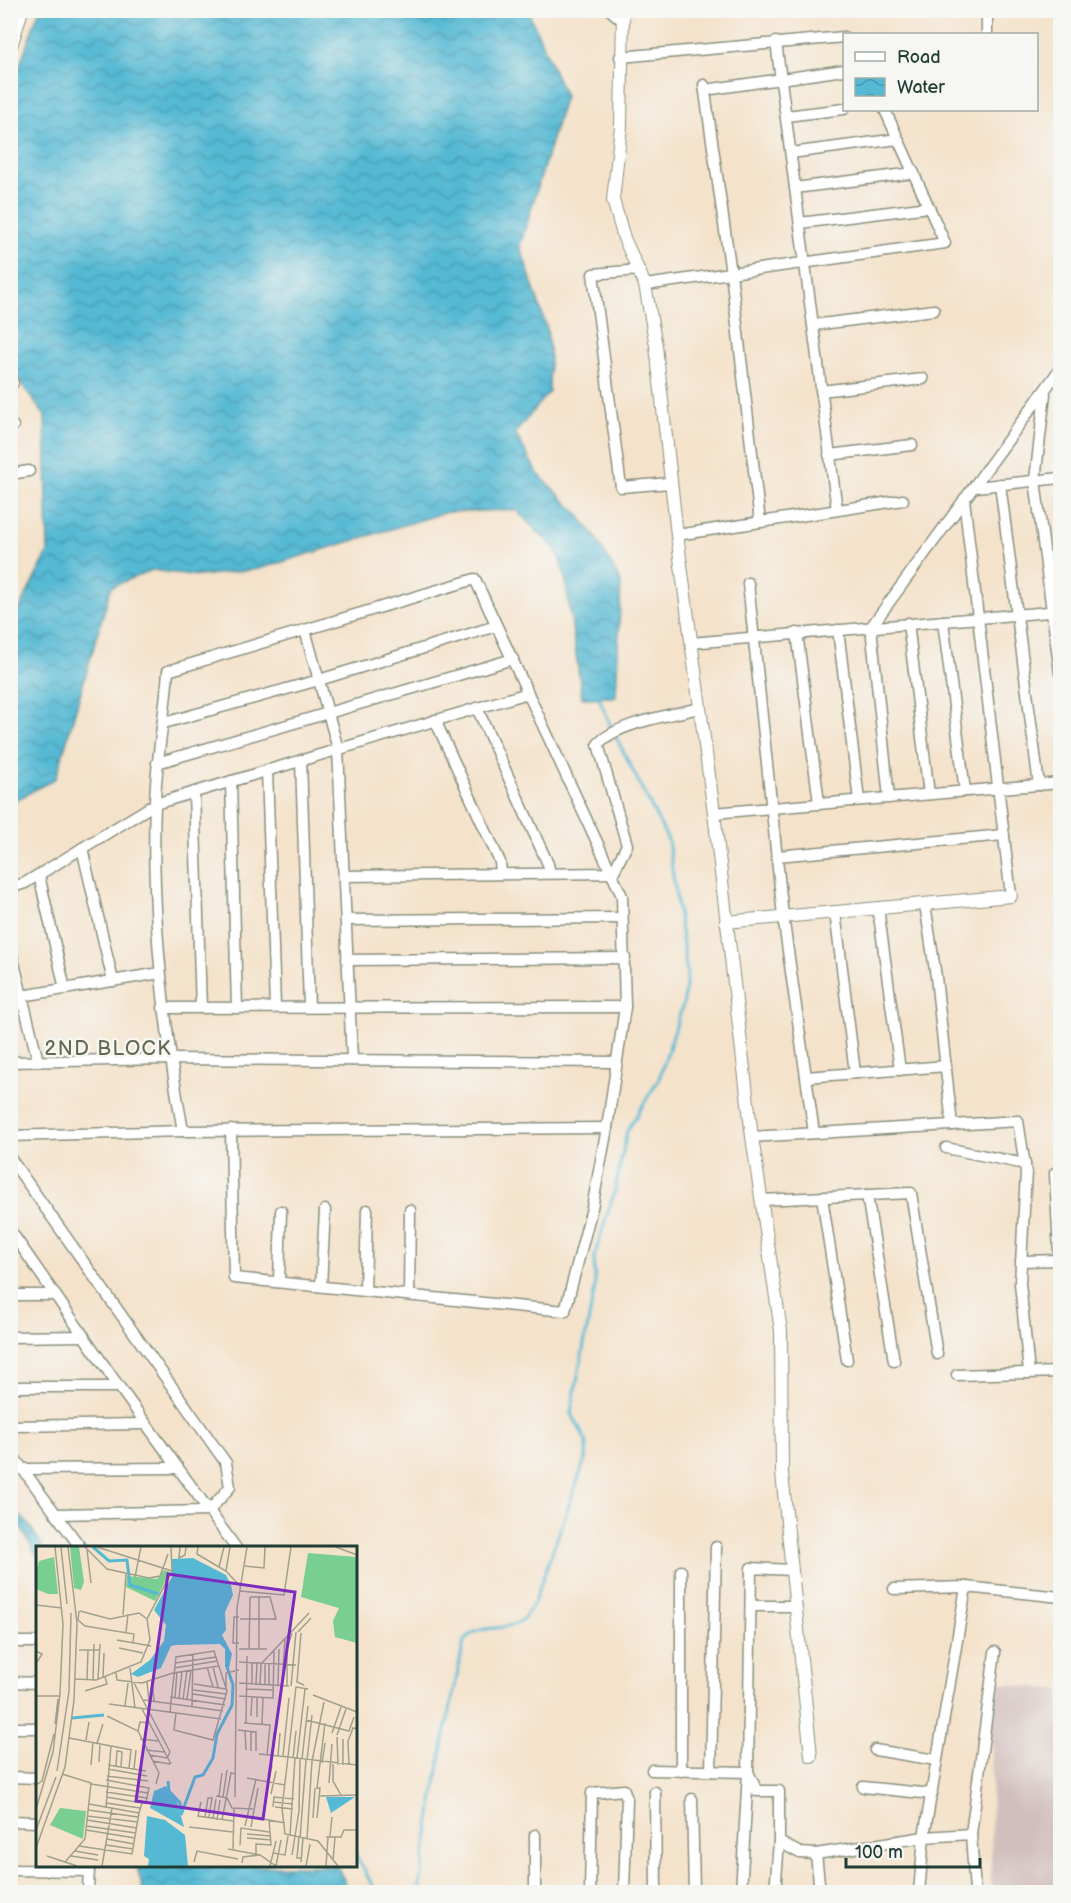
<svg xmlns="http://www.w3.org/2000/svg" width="1071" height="1903" font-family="'Balsamiq Sans',sans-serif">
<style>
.industrial{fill:#d1bfbd}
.water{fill:url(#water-waves);stroke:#3a7b84;stroke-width:1.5}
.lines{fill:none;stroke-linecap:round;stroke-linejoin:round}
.stream{stroke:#55b9d4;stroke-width:3}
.minor-casing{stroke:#8a907f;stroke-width:13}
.tertiary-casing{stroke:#8a907f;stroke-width:14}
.minor{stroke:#fff;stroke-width:10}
.tertiary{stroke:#fff;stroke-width:12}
.labels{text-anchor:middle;stroke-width:5;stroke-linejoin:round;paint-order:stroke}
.quarter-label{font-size:20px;letter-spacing:1.5px;fill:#64684f;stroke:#f6f6f2}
.inset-river{fill:none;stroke:#55b9d4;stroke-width:3}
.inset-road{fill:none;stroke:#9fa08e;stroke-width:1.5}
.view{fill:#7b2cbf;fill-opacity:0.15;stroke:#7b2cbf;stroke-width:3}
.inset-edge{fill:none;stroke:#1f3d34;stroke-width:3}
</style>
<defs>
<pattern id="water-waves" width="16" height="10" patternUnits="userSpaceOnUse" patternTransform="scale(1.5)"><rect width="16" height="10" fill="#55b9d4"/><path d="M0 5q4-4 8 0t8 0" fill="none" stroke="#4698ad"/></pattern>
</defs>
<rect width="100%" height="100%" fill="#f6f6f2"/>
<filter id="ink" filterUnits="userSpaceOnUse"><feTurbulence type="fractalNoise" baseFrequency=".0167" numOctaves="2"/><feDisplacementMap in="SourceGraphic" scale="12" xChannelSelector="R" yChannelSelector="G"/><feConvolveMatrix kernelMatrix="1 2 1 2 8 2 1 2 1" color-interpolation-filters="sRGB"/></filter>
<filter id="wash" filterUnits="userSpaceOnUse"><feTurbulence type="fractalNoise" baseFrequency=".008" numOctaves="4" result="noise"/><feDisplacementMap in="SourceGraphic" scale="24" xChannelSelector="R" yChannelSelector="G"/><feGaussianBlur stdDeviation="1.35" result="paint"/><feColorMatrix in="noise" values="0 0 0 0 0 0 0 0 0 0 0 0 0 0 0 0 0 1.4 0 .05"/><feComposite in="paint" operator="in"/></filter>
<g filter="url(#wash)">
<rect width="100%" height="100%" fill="#f4e2ca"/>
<polygon class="industrial" points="999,1683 1060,1690 1060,1892 991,1892 992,1725"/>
<g class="water">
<polygon points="39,11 528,11 565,96 520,246 547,329 550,356 549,392 515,433 538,474 575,511 595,536 621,582 616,697 582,698 565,576 557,551 516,510 447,512 259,569 199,576 152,570 111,587 56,778 11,803 11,625 48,552 45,416 10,368 11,89"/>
<polygon points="11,1507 29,1525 43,1547 38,1548 37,1557 23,1531 11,1520"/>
<polygon points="137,1866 337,1866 350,1892 143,1892"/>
</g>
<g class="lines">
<g class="stream">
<polyline points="599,698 612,729"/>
<polyline points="356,1855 376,1892"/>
<path d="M419,1892l19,-122 26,-129c14,-19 37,-8 55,-19 6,-4 11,-13 15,-19l52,-146 1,-14 -16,-31 24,-125 -1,-30 21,-67 12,-59 32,-52 25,-78 3,-27 -19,-134 -53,-105"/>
</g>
</g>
</g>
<g filter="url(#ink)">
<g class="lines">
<defs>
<g id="minor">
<polyline points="610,10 622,20"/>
<polyline points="987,34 987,10"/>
<polyline points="776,42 837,510"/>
<polyline points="620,57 844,37"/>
<polyline points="704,85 731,273 760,522"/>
<polyline points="705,90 844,70"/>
<polyline points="786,116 844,109"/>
<polyline points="791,153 898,139"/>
<polyline points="795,188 914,173"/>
<polyline points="800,223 929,207"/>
<polyline points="639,270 593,274 621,487 670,483"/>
<polyline points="645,285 945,243 885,110"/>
<polyline points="813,325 934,310"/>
<polyline points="10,383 13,383"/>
<polyline points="821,391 923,379"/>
<polyline points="1045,394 1035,480 1060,673"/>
<polyline points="10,427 13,426"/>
<polyline points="829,455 912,445"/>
<polyline points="10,474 29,471"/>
<polyline points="1000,484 1039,785"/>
<polyline points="976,487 1060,478"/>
<polyline points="964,499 1011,896"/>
<polyline points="677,535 903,500"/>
<polyline points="748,583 783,916 814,1133"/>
<polyline points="943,621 965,791"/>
<polyline points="908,623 929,794"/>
<polyline points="305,630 338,749 352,1060"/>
<polyline points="838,630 859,800"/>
<polyline points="797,633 819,803"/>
<polyline points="691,643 1060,611"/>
<polyline points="477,708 548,864 550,873"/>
<polyline points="435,720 500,862 501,873"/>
<polyline points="164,723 319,680 496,626"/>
<polyline points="301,760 309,1007"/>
<polyline points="157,763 513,659"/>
<polyline points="267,770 275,1007"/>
<polyline points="231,781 237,1008"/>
<polyline points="194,792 201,1008"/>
<polyline points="889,798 871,627 1060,369"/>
<polyline points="714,813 1060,783"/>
<polyline points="82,848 113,981"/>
<polyline points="777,856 1004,835"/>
<polyline points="39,875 65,989"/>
<path d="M344,876l269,-3 14,-28 -29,-101c19,-21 73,-29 102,-36"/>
<polyline points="10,888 25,883 155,804 528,693"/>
<polyline points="925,904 936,977 952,1125"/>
<polyline points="878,908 900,1070"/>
<polyline points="835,912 855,1073"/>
<polyline points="346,920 622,918"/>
<polyline points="10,947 38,1061"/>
<polyline points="347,960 625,958"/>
<polyline points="22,996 160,973"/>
<polyline points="163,1008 625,1007"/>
<polyline points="10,1062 170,1059 616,1062"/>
<polyline points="806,1077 946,1066"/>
<path d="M183,1131c-20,-109 -32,-218 -28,-328 1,-44 10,-88 13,-132l307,-92 147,317 3,111 -18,121 -15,80 -27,103 -331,-33 -3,-148"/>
<polyline points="10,1136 183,1131 607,1128"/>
<polyline points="752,1137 1018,1121 1026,1172 1020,1283 1029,1373"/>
<polyline points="946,1148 1025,1164"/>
<polyline points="10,1158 226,1463 230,1487 209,1511 56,1514"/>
<polyline points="1055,1173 1060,1272"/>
<polyline points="867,1195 894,1361"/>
<polyline points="822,1197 847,1360"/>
<polyline points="762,1200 911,1193 937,1354"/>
<polyline points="10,1230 115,1381 236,1548"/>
<polyline points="1021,1261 1060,1260"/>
<polyline points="279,1282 281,1211"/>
<polyline points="321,1286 325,1210"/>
<polyline points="365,1291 367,1210"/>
<polyline points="10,1295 55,1295"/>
<polyline points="409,1295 410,1210"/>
<polyline points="10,1337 84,1336"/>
<polyline points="957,1375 1060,1372"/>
<polyline points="10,1387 119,1387"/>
<polyline points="10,1426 146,1424"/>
<polyline points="10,1452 81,1548"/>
<polyline points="23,1469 178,1468"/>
<polyline points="681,1571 681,1771"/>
<polyline points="894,1589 966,1587 1060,1597"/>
<polyline points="751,1606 796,1606"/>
<polyline points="10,1642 38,1642"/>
<polyline points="10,1682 38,1683"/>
<polyline points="10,1728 38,1728"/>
<polyline points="875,1750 936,1760"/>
<polyline points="652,1770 748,1772 757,1791 779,1791 779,1842 800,1853 816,1854 924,1837 971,1834"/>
<polyline points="711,1771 716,1547"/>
<polyline points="10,1777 38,1778"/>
<polyline points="863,1787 932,1794"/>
<polyline points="655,1792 656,1892"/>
<polyline points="692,1799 694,1892"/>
<polyline points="10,1821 38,1822"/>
<polyline points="816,1854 820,1892"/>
<polyline points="10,1870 89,1871"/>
<polyline points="88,1892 89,1866"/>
<polyline points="535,1892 535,1835"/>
<polyline points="590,1892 592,1793 624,1790 627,1799 624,1892"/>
<polyline points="741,1892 748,1772 751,1568 792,1570"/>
<polyline points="775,1892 779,1842"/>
<polyline points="919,1892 924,1837 966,1587"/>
<polyline points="975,1892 971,1834 995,1652"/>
</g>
<g id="tertiary">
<polyline points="623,10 621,126 613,200 624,238 645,285 656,346 677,535 714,813 752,1137 781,1331 782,1473 811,1756"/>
<polyline points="10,50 22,10"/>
<polyline points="726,922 1011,896"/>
</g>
</defs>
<use href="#minor" class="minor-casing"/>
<use href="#tertiary" class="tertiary-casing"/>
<use href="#minor" class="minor"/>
<use href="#tertiary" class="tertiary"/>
</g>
</g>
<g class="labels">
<g class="quarter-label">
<text x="108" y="1055">2ND BLOCK</text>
</g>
</g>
<g transform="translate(36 1546)">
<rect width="321" height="321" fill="#f4e2ca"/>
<path d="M34,1h9l5,35 -3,8 -7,-2zM272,7l49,4v86l-22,-6 -2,-16 6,-13 -38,-11zM18,11l4,37h-10l-12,-5v-16l3,-12zM24,262l26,3 -3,28 -33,-14z" fill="#79ce91"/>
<path d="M128,24l6,2 -15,29 -29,-14 1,-11 30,3z" fill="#79ce91"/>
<path d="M157,12l33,17 5,10 2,10 -8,17 1,18 -4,5 10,19 -3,14 -4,-1v-18l-5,-5 -44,1 -5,1 -10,22 -23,9 -7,-3 19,-14 14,-19 2,-16 -12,-15 18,-33v-18zM130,240l11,16 7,25 -34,-19 4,-17zM290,251h29l-24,16zM111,270l18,4 20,15 3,31h-40l1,-7 -5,-3z" fill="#55b9d4"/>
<path class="inset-river" d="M57,1l16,14 18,-1 3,25 29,9M36,172l32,-3M132,235l1,10 11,12 1,12 14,-38 8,-2 10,-17 4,-24 15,-29 1,-20 -6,-18"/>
<path class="inset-road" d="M25,1l6,57M49,1l22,22 42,9 11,-2 8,-22M61,1l75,24M144,1l-1,11 6,-3 1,-8M162,1l-1,7 29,17 15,16M300,1l21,8M51,4l4,33M209,20l19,2 1,-21M183,21l5,-20M190,25l4,-24M99,31l6,-30M204,45l44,4 7,-48M0,59l26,3M43,65l-1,9 7,6 49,8 -1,8M44,65l30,8 29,-6 8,6M87,69l3,-41M203,71h-5l-1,26h6M204,73h36l-6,-22h-20M90,86l2,-18M262,86l13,-14M265,87l-4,49 7,3M81,94l34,6M83,102l24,5M203,103h28M213,103l1,-52M223,103v-53M43,104h20M0,105l6,3 -6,10M203,116l57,3M139,117l41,-6M171,121l6,20M177,121l5,20M94,122l5,40M138,122l43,-7M80,127l1,7 25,3 31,-10 46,-7M67,131l1,-24M39,133l21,1 45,-18 9,-22 -3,-21 25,-48 -1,-24M62,133l2,-35M51,134l1,-30M57,134l1,-36M116,135l2,20M111,136l2,19M98,137l36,69 -3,6 -18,-3M203,137l50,3M158,138l32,5v-16l13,-3M216,138v-21M220,138l1,-21M224,138l1,-20 48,-51M229,138v-20M233,139v-21M242,139l1,-36M246,139l3,-46M251,140v-37l5,-16M255,140l5,-54M210,143l27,1M157,144l33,4M49,145l22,-7 -2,-7M157,148l33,5M277,149l44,17M0,150h23M203,150l34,2 1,-47M134,151l55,8M221,151v20M139,152l2,-26M143,152l3,-27M147,153l4,-29M151,153l4,-29M108,154l79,11M73,158l112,15M89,160l3,-23M156,160l1,-52M106,163l29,55M134,166l6,-55 38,-6 13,40 -14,49 -39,-10 2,-17M321,168v59M71,170l31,15 21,42 -3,11M215,170l1,-19M270,174l43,11 5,-14M208,177l26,2 -3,30M210,177l1,-67M19,178l3,-25M226,178l1,-27M202,184l18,2v19M102,185l2,-9 10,1M209,185l1,19M215,185v20M296,187l9,-26M301,189l9,-26M301,191l1,28M33,192l63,12M104,193l18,2M307,193v26M50,194l3,-18M61,197l6,-19M110,204l18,2M223,208l29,3 8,-70 12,2M236,209l2,-23M242,210l2,-23M247,210l6,-58M257,212l3,-27M261,212l8,-69M266,213l6,-53M271,214l5,-45M116,215l18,3M276,215l12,-59M63,216l1,-19M286,217l3,-20M297,218v17l8,14M55,219l2,-23M72,219l38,6M313,219l-1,-24 5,-13 4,1M80,220l1,-15 5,1 -1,15M93,222l2,-19M72,223l39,7M98,223l2,-19M21,225l12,-80 2,-78M26,228l29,9 -6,56 -20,23M71,230l41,5M211,232l38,7M293,237l3,-39M55,238l57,9M0,239l6,-4 12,-47M280,242h4l-3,30M281,242l8,-65M231,243l5,-24M70,246l41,6M235,248l5,-23M180,250l11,2 5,10 21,1M183,250l3,-23M284,250l37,-1M70,251l36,6M187,251l4,-27M199,251l2,-189 10,-61M165,256l-3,14 35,5M237,256l20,2M70,257l34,5M53,258l50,9M70,261l5,-61M237,261l1,-10 20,2M239,261l18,2M0,263l17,-57 7,-58 3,-70 -8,-77M52,264l50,7M51,270l51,6M169,271l3,-19h4l-3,19M216,271l33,6M177,272l3,-19M277,272l2,-30M51,274l50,8M181,274l3,-20M186,274l9,-47 5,1M50,280l50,7M209,280l11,-47M153,281l44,5M215,281l7,-39M0,284l20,-53M50,284l49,8M211,288l23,2M254,290l5,-78M294,290l2,-19M263,291l-2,21h5M290,291h15l3,-7h12M211,292l24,2M264,292l6,-78M71,293l27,5M271,293l5,-78M70,299l27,4M204,299l1,-17 28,4M43,300l53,8 7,-41 3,-10h4l3,-15 -43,-8M0,302l29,-81 9,-67 3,-77 -9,-76M192,303l32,6 16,11 5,-26M197,303l1,-40M39,305l23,4M237,307l12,2 3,-19M220,308v-10l15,1 -2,-26M256,309l7,-44 1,-52M11,310l30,10M35,310l27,4M297,315l2,-24M158,316l3,-11 41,8M265,316l2,-24M206,317l1,-6 16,-2M66,320l10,-58M234,320l6,-25M270,320l4,-22M290,320l2,-29M302,320l-20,-25 -33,-7 -3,-26 6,-51 69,8"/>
<path class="view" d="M132,28l127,18 -32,227 -127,-18z"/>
<rect width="321" height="321" class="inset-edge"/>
</g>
<rect width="1071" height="1903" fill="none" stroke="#f6f6f2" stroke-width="36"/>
<rect x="843" y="33" width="195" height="78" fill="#f6f6f2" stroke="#a0aca6" stroke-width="1.5"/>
<rect x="855" y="52" width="30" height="9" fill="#ffffff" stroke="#a0aca6" stroke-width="1.5"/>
<text x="897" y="63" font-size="18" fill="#1f3d34">Road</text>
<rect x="855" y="78" width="30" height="18" fill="url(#water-waves)" stroke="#a0aca6" stroke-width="1.5"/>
<text x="897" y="93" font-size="18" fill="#1f3d34">Water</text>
<path d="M846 1858v9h134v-9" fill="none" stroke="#1f3d34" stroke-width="3"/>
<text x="855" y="1858" font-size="18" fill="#1f3d34" stroke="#f6f6f2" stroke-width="4.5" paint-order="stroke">100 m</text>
</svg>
